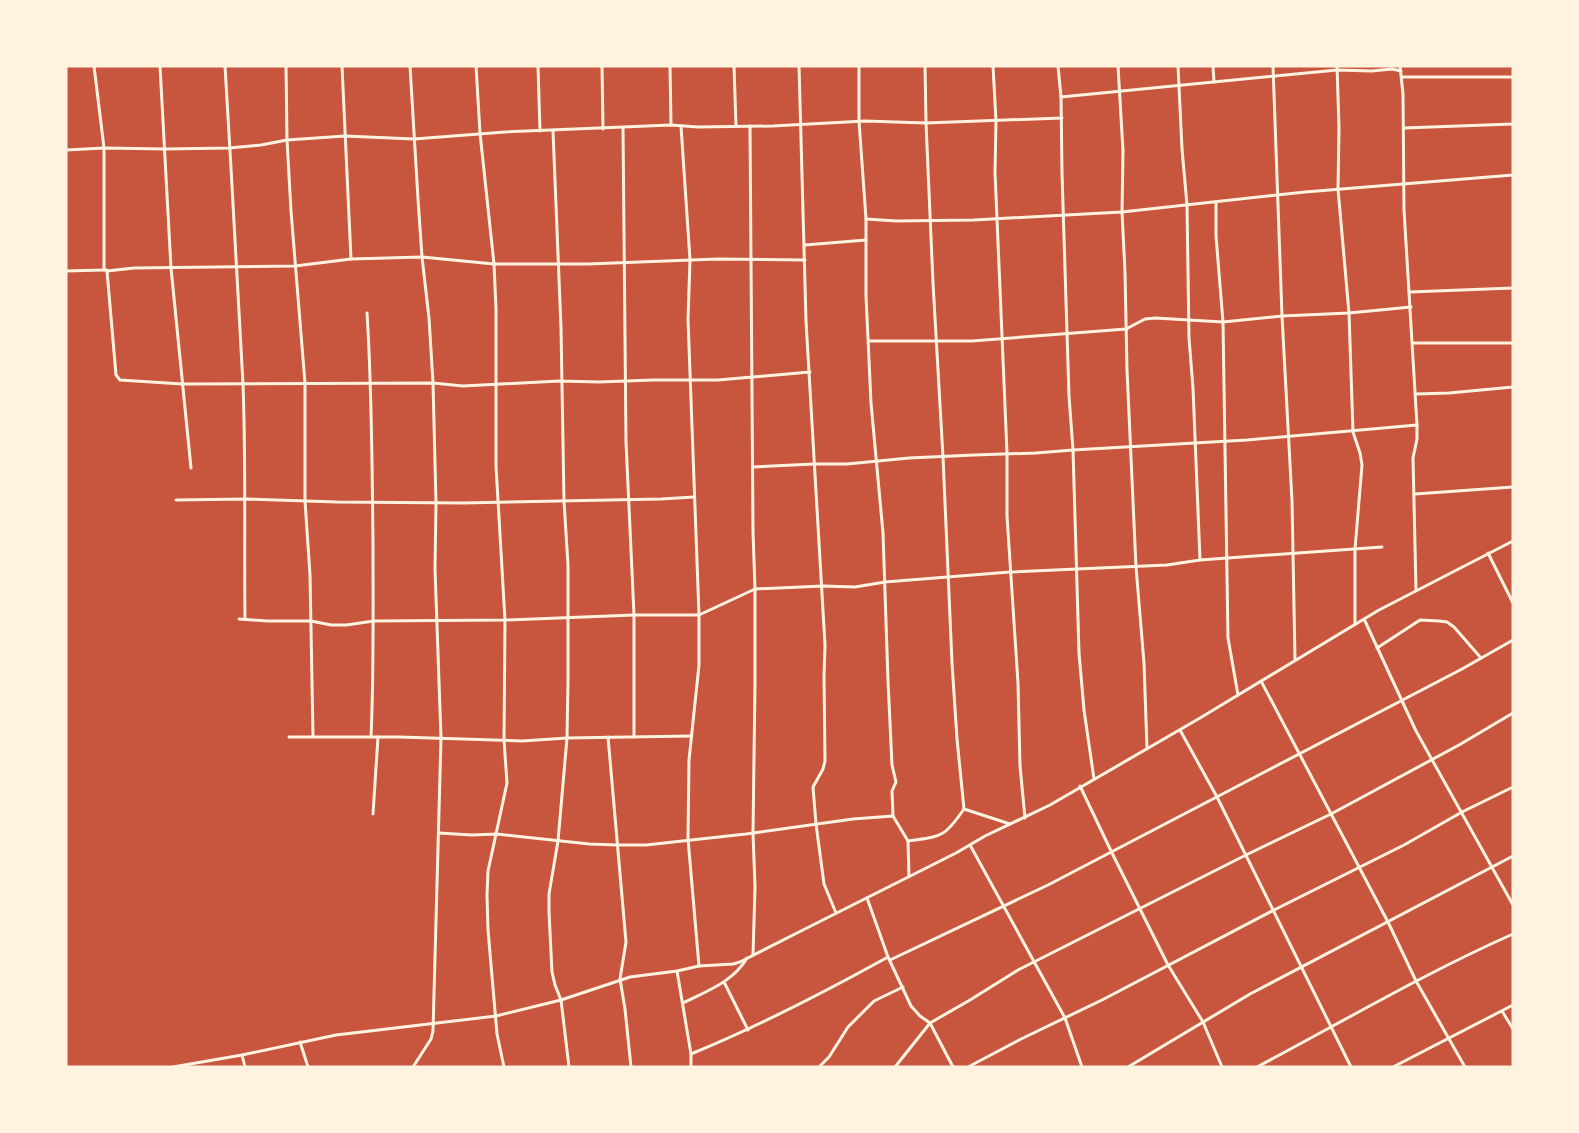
<svg xmlns="http://www.w3.org/2000/svg" width="1579" height="1133" font-family="Quicksand,sans-serif">
<style>
.lines{fill:none;stroke-linecap:round;stroke-linejoin:round}
.minor{stroke:#fff3e0;stroke-width:3}
</style>
<rect width="100%" height="100%" fill="#c8553d"/>
<g class="lines">
<g class="minor">
<polyline points="94,66 104,148 104,270"/>
<polyline points="160,66 171,268 191,468"/>
<path d="M225,66c6,106 13,212 18,318 3,78 1,157 2,235"/>
<polyline points="286,66 287,140 291,211 305,383 305,501 310,575 313,736"/>
<polyline points="342,66 351,259"/>
<polyline points="410,66 418,199 422,257 429,318 433,383 436,503 435,569 441,738 433,1031 431,1039 413,1067"/>
<polyline points="476,66 480,133 494,264 496,309 496,466 505,620 504,740 507,783 488,871 487,895 488,930 497,1034 504,1067"/>
<polyline points="538,66 540,131"/>
<polyline points="602,66 603,129"/>
<polyline points="670,66 671,125"/>
<polyline points="734,66 736,126"/>
<polyline points="799,66 806,321 825,645 824,677 825,761 823,769 813,787 816,824 824,884 836,913"/>
<polyline points="859,66 859,121 866,219 866,296 871,403 883,533 888,681 892,765 896,782 892,791 893,816"/>
<polyline points="925,66 926,123 933,283 943,457 952,663 957,739 964,809"/>
<polyline points="993,66 996,121 995,172 1007,453 1007,516 1018,683 1020,766 1025,818"/>
<polyline points="1058,66 1061,97 1062,173 1067,333 1069,396 1073,450 1079,653 1084,710 1094,779"/>
<polyline points="1118,66 1123,151 1122,212 1125,272 1127,370 1136,567 1144,663 1147,749"/>
<polyline points="1178,66 1182,149 1187,205 1189,338 1193,388 1200,560"/>
<polyline points="1213,66 1214,82"/>
<polyline points="1273,66 1282,316 1292,501 1295,660"/>
<polyline points="1337,66 1339,128 1338,189 1349,313 1353,432 1360,453 1362,465 1355,549 1355,624"/>
<polyline points="1400,66 1403,94 1404,210 1417,425 1417,439 1413,458 1416,590"/>
<polyline points="1402,77 1513,77"/>
<polyline points="1061,97 1337,70 1372,71 1392,69 1401,71"/>
<polyline points="681,126 690,260 688,319 699,615 699,665 689,760 688,839 699,966"/>
<polyline points="750,126 753,532 755,589 755,682 753,833 755,887 753,955"/>
<polyline points="623,128 626,442 634,615 634,737"/>
<polyline points="1404,128 1513,124"/>
<polyline points="553,131 561,328 564,501 568,565 568,682 567,738 558,841 549,894 549,912 552,972 555,985 561,1000 569,1067"/>
<polyline points="66,150 104,148 165,149 229,148 261,145 287,140 345,136 414,139 505,132 671,125 698,127 773,126 865,121 926,123 1062,118"/>
<polyline points="1216,202 1216,236 1223,322 1228,638 1238,695"/>
<polyline points="866,219 897,221 974,220 1122,212 1305,192 1513,175"/>
<polyline points="805,245 866,240"/>
<polyline points="66,271 104,270 107,270 107,271 134,268 295,266 351,259 422,257 494,264 588,264 717,259 805,260"/>
<polyline points="107,271 116,375 120,380 182,384 433,383 463,386 559,381 599,382 653,380 718,380 810,372"/>
<polyline points="1410,292 1513,288"/>
<path d="M367,313c5,77 5,153 6,229 0,65 1,130 -2,195"/>
<polyline points="869,341 972,341 1126,329 1145,319 1155,318 1223,322 1282,316 1349,313 1411,307"/>
<polyline points="1413,343 1513,343"/>
<polyline points="1416,394 1449,393 1513,387"/>
<polyline points="753,467 814,464 847,464 909,458 974,455 1036,453 1073,450 1247,440 1417,425"/>
<polyline points="1415,494 1513,487"/>
<polyline points="176,500 246,499 337,502 463,503 661,499 694,497"/>
<polyline points="1488,553 1513,603"/>
<polyline points="239,619 267,621 311,621 331,625 346,625 374,621 505,620 634,615 699,615 755,589 823,586 855,587 885,582 1010,572 1167,565 1200,560 1382,547"/>
<polyline points="1364,619 1416,731 1513,905"/>
<polyline points="1377,648 1420,620 1439,621 1447,622 1454,627 1481,658"/>
<polyline points="1261,681 1388,922 1416,981 1465,1067"/>
<polyline points="1180,730 1217,797 1351,1067"/>
<polyline points="289,737 399,737 522,741 567,738 691,736"/>
<polyline points="608,737 626,942 620,979 625,1009 631,1067"/>
<polyline points="1080,786 1111,851 1168,965 1203,1022 1222,1067"/>
<polyline points="373,814 378,737"/>
<polyline points="439,833 472,835 497,834 589,844 617,845 646,845 746,834 853,819 893,816 908,841 909,877"/>
<path d="M908,841c34,-5 36,-3 56,-32l46,15"/>
<polyline points="970,845 1065,1018 1082,1067"/>
<polyline points="867,898 888,957 911,1006 920,1016 930,1023 953,1067"/>
<polyline points="890,960 1048,885 1462,669 1513,640"/>
<polyline points="677,971 691,1054 691,1067"/>
<polyline points="724,982 748,1030"/>
<path d="M683,1003c24,-12 50,-21 64,-45"/>
<polyline points="1502,1011 1513,1029"/>
<polyline points="300,1042 308,1067"/>
<path d="M691,1054c68,-28 132,-61 197,-97"/>
<polyline points="242,1055 245,1067"/>
<polyline points="173,1067 242,1055 336,1035 496,1016 561,1000 630,977 677,971 699,966 733,964 740,962 793,935 956,853 985,836 1050,805 1200,718 1379,610 1513,541"/>
<polyline points="819,1067 829,1057 848,1027 874,1001 903,987"/>
<polyline points="895,1067 930,1023 970,1000 1018,970 1246,855 1331,814 1459,745 1513,713"/>
<polyline points="968,1067 1021,1039 1102,1000 1274,910 1404,845 1462,812 1513,787"/>
<polyline points="1128,1067 1250,994 1513,856"/>
<path d="M1257,1067c85,-45 168,-94 256,-133"/>
<polyline points="1393,1067 1513,1005"/>
</g>
</g>
<rect width="1579" height="1133" fill="none" stroke="#fff3e0" stroke-width="135"/>
</svg>
